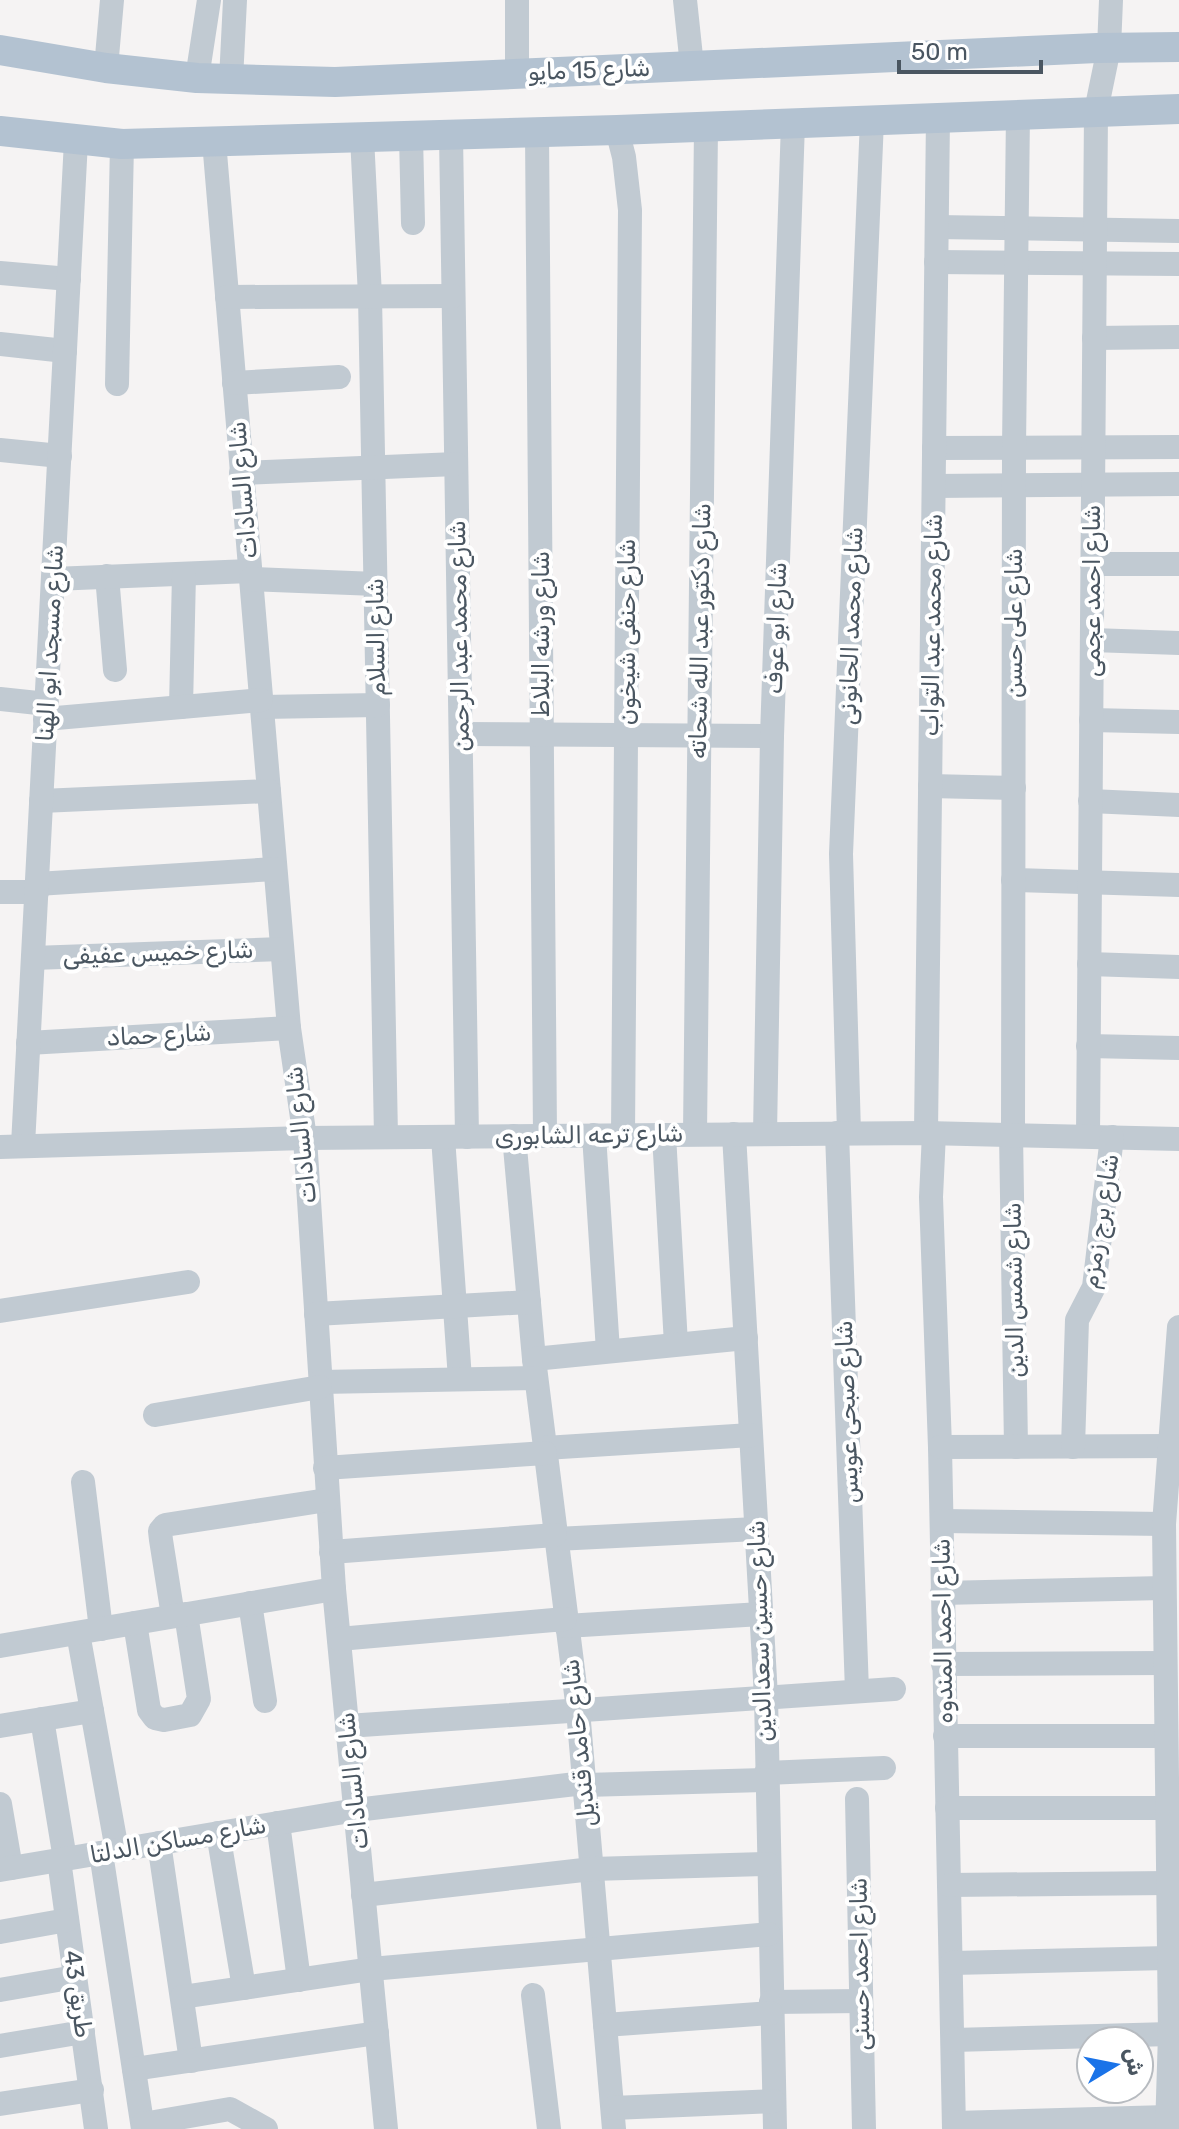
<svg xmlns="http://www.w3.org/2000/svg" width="1179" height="2129" font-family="Rubik,Cairo,sans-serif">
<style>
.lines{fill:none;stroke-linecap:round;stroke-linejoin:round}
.minor{stroke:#c1cad2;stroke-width:24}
.major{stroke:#b3c2d1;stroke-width:30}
.labels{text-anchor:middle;stroke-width:8;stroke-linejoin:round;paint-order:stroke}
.street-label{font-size:24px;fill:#4a5661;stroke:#fff}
</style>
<rect width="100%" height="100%" fill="#f5f3f3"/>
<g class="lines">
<g class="minor">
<polyline points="517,0 517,73"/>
<polyline points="685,0 692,66"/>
<polyline points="106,68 112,0"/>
<polyline points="197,78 209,0"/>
<polyline points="231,80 235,0"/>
<polyline points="617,130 624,157 630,210 623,1135"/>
<polyline points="537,133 545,1136"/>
<polyline points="451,135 467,1137"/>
<polyline points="411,136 413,223"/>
<polyline points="362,137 370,296 386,1137"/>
<polyline points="214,141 289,1028 305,1138 334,1589 386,2129"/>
<polyline points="937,227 1179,231"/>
<polyline points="936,262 1179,264"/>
<polyline points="0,273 69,279"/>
<polyline points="227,297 453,296"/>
<polyline points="1094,338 1179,337"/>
<polyline points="0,344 65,351"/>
<polyline points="234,383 339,377"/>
<polyline points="117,384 122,144"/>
<polyline points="934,448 1179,447"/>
<polyline points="0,450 60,456"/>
<polyline points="241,473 456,464"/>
<polyline points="934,486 1179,484"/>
<polyline points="1092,564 1179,564"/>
<polyline points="107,576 115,670"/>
<polyline points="53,579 250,571"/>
<polyline points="251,579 376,584"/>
<polyline points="1092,640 1179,643"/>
<polyline points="0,699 47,704"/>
<polyline points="181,707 184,574"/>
<polyline points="262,707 378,705"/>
<polyline points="45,719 261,700"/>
<polyline points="1091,720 1179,722"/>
<polyline points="461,734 772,736"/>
<polyline points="930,786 1014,788"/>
<polyline points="41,801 269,791"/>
<polyline points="1090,801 1179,805"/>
<polyline points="1013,880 1179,885"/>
<polyline points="37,884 275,869"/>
<polyline points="0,892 37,892"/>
<polyline points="33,958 282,949"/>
<polyline points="1089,964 1179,967"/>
<polyline points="28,1043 289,1028"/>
<polyline points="1088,1046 1179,1048"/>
<polyline points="837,1133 857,1691"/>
<polyline points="849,1133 841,854 872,120"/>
<polyline points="926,1133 938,117"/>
<polyline points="934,1133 931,1197 940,1447 954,2129"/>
<polyline points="1011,1133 1016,1447"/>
<polyline points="1013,1133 1014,448 1018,113"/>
<polyline points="695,1134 706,127"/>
<polyline points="734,1134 766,1697 775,2129"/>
<polyline points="765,1134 772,736 793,123"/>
<polyline points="594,1135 608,1351"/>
<polyline points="664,1135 676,1344"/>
<polyline points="514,1136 534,1359 578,1710 614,2129"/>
<polyline points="1088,1136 1096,111 1109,48 1111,0"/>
<polyline points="443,1137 460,1379"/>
<polyline points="23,1145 76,141"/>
<polyline points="0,1147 305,1138 926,1133 1179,1139"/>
<polyline points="0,1311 188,1282"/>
<polyline points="316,1314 529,1302"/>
<polyline points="534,1359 746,1338"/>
<polyline points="320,1382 536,1378"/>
<polyline points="155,1415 320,1387"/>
<polyline points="940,1447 1170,1446"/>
<polyline points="1073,1447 1077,1320 1094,1287 1112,1137"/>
<polyline points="545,1448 751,1435"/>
<polyline points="325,1468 545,1453"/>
<polyline points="83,1482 101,1629"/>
<polyline points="942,1521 1164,1524"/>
<polyline points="556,1539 756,1529"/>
<polyline points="331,1552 555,1535"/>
<polyline points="942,1593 1164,1588"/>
<polyline points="250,1603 265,1701"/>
<polyline points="173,1616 161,1540 160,1531 165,1525 327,1500"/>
<polyline points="135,1623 149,1710 155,1718 164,1720 190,1715 199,1699 186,1614"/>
<polyline points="566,1626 761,1614"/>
<polyline points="78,1633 117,1850"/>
<polyline points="339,1639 565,1619"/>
<polyline points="0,1646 334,1589"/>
<polyline points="943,1664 1165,1663"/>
<polyline points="42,1719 65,1859"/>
<polyline points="0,1726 92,1711"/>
<polyline points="347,1726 894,1689"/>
<polyline points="945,1736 1166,1736"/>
<polyline points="766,1773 884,1768"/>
<polyline points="585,1785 766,1780"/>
<polyline points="857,1799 864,2129"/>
<polyline points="0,1804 11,1868"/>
<polyline points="947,1808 1167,1808"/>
<polyline points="278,1823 299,1980"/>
<polyline points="218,1833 244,1988"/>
<polyline points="159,1843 191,2061"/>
<polyline points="101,1853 143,2129"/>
<polyline points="59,1860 96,2129"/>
<polyline points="0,1870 356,1810 584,1783"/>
<polyline points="949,1885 1168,1883"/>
<polyline points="363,1895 592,1869 768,1864"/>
<polyline points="0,1932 67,1920"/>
<polyline points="952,1963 1168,1958"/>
<polyline points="0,1990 75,1977"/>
<polyline points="533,1995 549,2129"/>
<polyline points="182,1997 371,1969 769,1934"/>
<polyline points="771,2002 861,2001"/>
<polyline points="605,2025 771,2013"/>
<polyline points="953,2040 1170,2034"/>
<polyline points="0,2046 83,2032"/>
<polyline points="134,2069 377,2033"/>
<polyline points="0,2104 92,2090"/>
<polyline points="613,2108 774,2101"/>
<polyline points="954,2123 1167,2117"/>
<polyline points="143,2124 230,2109 266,2129"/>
<polyline points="1167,2129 1170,2034 1164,1524 1179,1327"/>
</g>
<g class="major">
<polyline points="0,50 106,68 197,78 335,82 1097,48 1179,47"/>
<polyline points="0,131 122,144 617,130 1179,109"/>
</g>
</g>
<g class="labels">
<g class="street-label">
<text transform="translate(589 70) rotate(-2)" y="8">شارع 15 مايو</text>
<text transform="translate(243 490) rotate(-95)" y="8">شارع السادات</text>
<text transform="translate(1092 591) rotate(-90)" y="8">شارع احمد عجمى</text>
<text transform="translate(1014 623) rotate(-90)" y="8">شارع على حسن</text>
<text transform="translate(932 625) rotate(-89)" y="8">شارع محمد عبد التواب</text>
<text transform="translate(851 626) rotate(-88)" y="8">شارع محمد الحانونى</text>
<text transform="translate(776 628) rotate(-88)" y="8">شارع ابو عوف</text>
<text transform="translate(700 631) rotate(-89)" y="8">شارع دكتور عبد الله شحاته</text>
<text transform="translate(627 632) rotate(-90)" y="8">شارع حنفى شيخون</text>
<text transform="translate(541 634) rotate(-90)" y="8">شارع ورشه البلاط</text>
<text transform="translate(459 636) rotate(-91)" y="8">شارع محمد عبد الرحمن</text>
<text transform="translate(376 637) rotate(-91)" y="8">شارع السلام</text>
<text transform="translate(50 643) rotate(-87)" y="8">شارع مسجد ابو الهنا</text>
<text transform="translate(158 953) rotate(-2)" y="8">شارع خميس عفيفى</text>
<text transform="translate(159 1035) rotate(-3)" y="8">شارع حماد</text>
<text transform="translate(301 1135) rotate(-96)" y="8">شارع السادات</text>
<text transform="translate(589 1135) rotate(-1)" y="8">شارع ترعه الشابورى</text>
<text transform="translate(1100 1221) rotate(-81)" y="8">شارع برج زمزم</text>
<text transform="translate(1014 1290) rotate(-91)" y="8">شارع شمس الدين</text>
<text transform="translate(847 1412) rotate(-92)" y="8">شارع صبحى عويس</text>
<text transform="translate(760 1631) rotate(-92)" y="8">شارع حسين سعدالدين</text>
<text transform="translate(943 1631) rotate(-91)" y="8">شارع احمد المندوه</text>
<text transform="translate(579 1743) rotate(-96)" y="8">شارع حامد قنديل</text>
<text transform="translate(353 1781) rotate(-96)" y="8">شارع السادات</text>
<text transform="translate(178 1840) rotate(-10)" y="8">شارع مساكن الدلتا</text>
<text transform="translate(860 1964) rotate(-91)" y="8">شارع احمد حسنى</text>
<text transform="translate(78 1994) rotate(82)" y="8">طريق 43</text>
</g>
</g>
<g transform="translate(1115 2065) rotate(80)"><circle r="38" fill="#ffffff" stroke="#b7bbc0" stroke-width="2"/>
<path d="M0-6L14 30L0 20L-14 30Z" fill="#1a73e8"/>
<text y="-12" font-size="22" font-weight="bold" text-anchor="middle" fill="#4a5661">ش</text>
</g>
<path d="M899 60v12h142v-12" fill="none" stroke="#4a5661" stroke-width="4"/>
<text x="911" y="60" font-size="24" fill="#4a5661" stroke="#ffffff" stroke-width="6" paint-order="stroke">50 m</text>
</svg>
